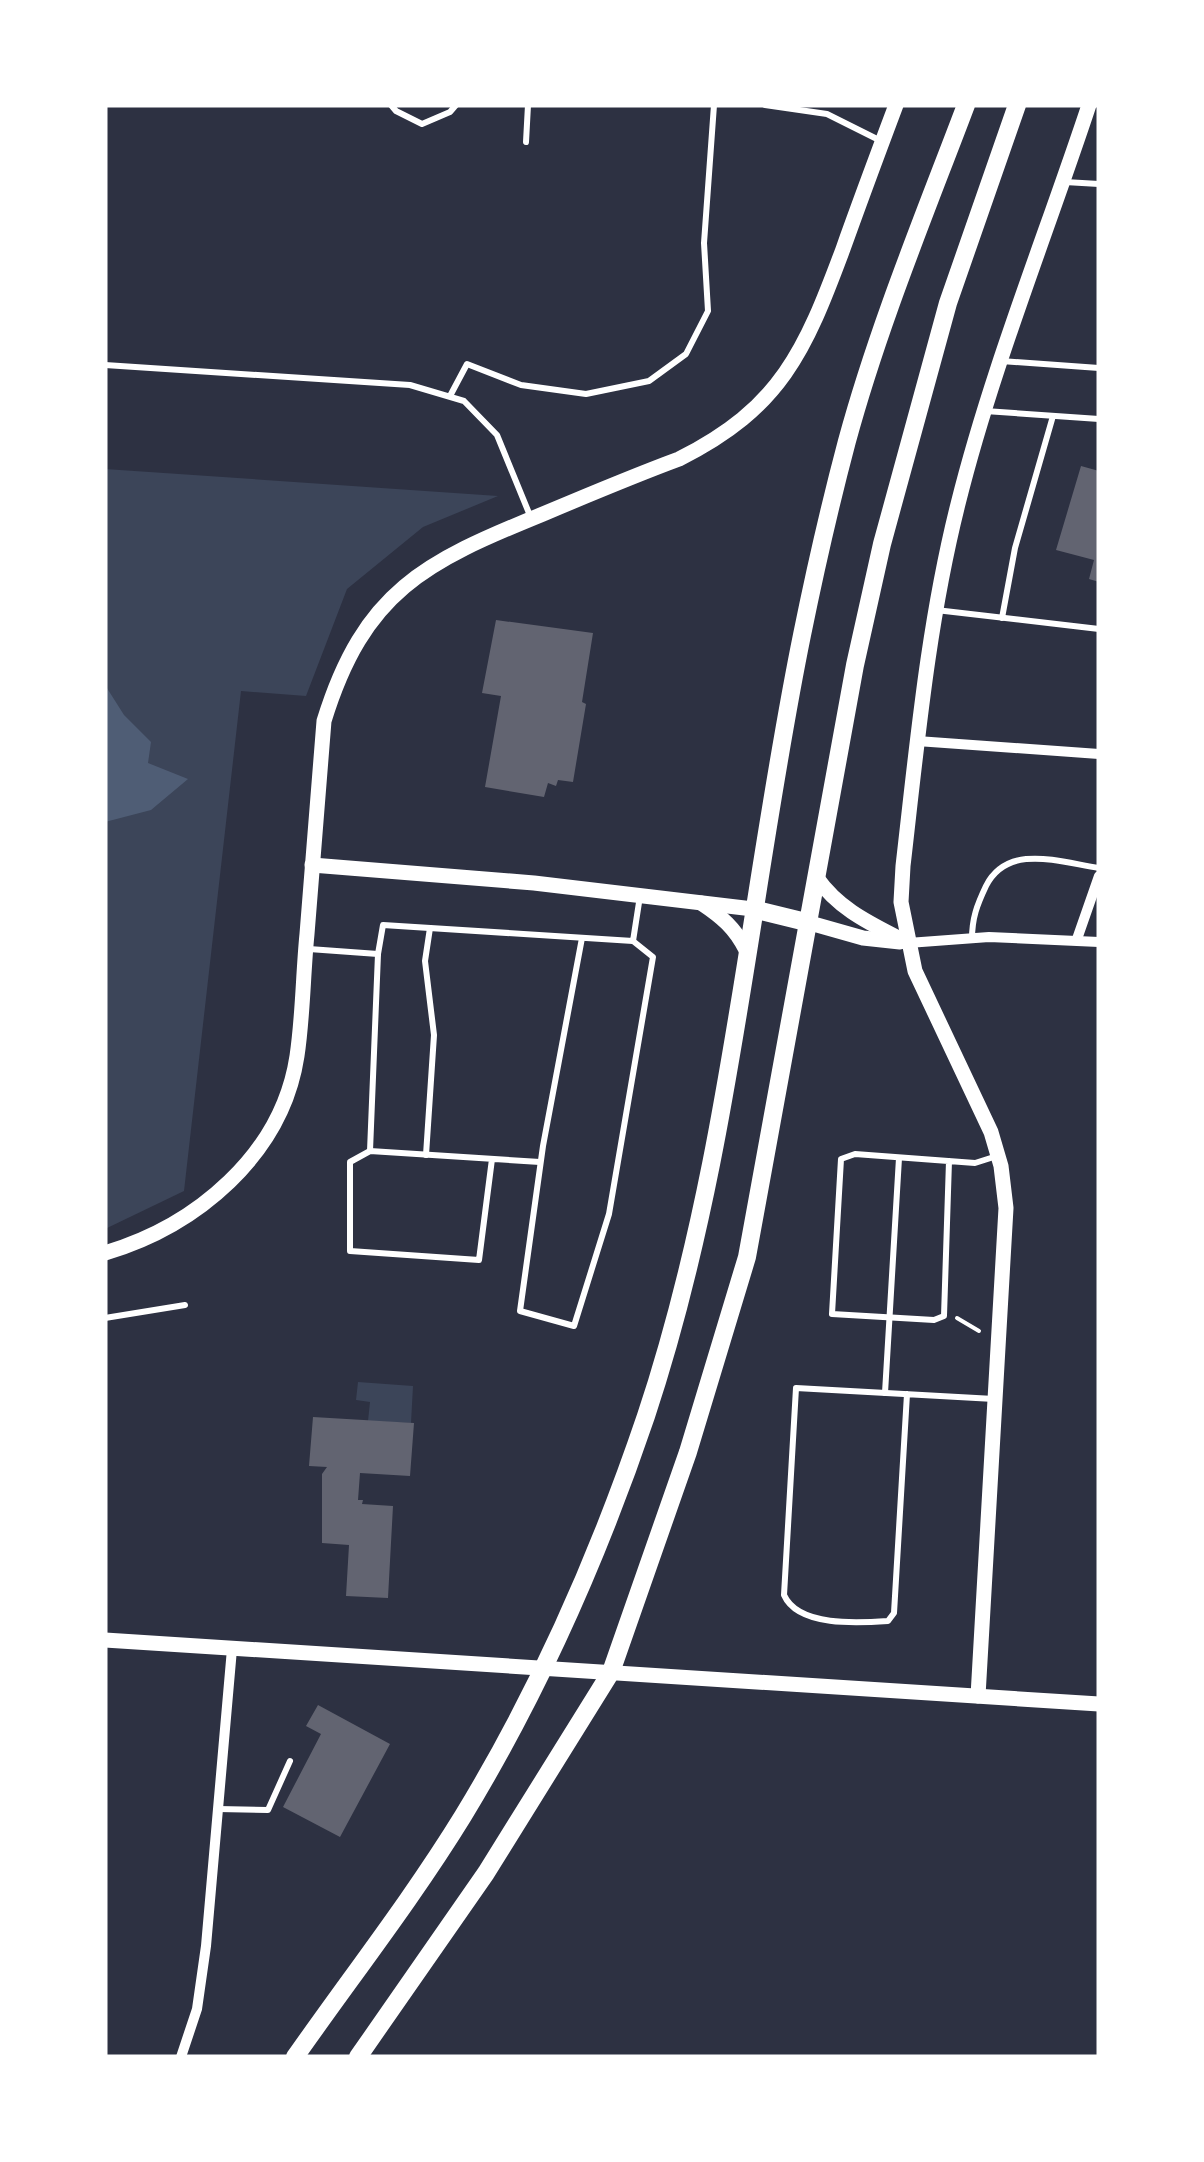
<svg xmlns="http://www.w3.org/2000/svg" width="1204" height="2162" font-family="'Fira Sans Condensed',sans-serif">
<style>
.green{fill:#3c4559}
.water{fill:#4f5d75}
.building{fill:#626471}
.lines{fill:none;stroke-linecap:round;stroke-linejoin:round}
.path{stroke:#fff;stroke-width:4}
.service{stroke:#fff;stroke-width:6}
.minor{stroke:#fff;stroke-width:10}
.tertiary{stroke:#fff;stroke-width:15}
.primary{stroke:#fff;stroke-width:18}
</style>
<rect width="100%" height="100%" fill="#2d3142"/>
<g class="green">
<polygon points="105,469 498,496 423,527 347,589 306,696 241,691 184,1191 105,1229"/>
<polygon points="358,1382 413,1386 411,1423 368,1421 370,1402 356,1400"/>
</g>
<polygon class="water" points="105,685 124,715 151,742 148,763 188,779 151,810 105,822"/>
<g class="building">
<polygon points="1081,466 1099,471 1099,582 1089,579 1094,560 1056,550"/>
<polygon points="496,620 593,633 582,702 586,704 573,782 558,780 556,786 548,783 544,797 485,787 501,696 482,693"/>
<polygon points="313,1417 414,1423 410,1476 360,1473 358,1500 363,1500 362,1504 393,1506 388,1598 346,1596 349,1545 322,1543 322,1474 327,1467 309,1466"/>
<polygon points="318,1705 390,1744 340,1837 283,1807 321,1734 306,1726"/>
</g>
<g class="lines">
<polyline class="path" points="957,1318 979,1331"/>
<g class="service">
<polyline points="391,105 396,111 422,124 450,112 456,105"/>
<polyline points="765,105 827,114 881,141"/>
<polyline points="526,142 528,105"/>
<polyline points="1065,182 1099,184"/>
<polyline points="1001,361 1099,368"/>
<polyline points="105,365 410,385 464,401 497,435 531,518"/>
<polyline points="450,396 467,364 521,385 586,394 649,381 686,354 708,311 704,243 714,105"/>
<polyline points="985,411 1099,419"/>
<polyline points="936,610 1099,629"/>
<polyline points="1002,618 1015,548 1053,416"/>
<polyline points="582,938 543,1146 520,1311 574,1326 609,1214 653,957 633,941"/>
<path d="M972,939c0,-21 5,-34 14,-53 22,-43 73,-24 113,-18"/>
<polyline points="309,949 378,954"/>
<polyline points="370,1151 378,954 383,925 633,941 640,896"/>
<polyline points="426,1155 434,1035 425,961 430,928"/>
<polyline points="492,1159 479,1260 350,1251 350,1162 370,1151 540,1162"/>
<polyline points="949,1161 944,1316 934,1320 832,1314 841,1159 855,1154 975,1163 997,1156"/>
<polyline points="105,1318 185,1305"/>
<polyline points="885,1393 899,1158"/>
<path d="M907,1394l-13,219 -6,8c-30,2 -90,6 -104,-26l12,-207 198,11"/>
<polyline points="218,1809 268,1810 290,1761"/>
</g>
<g class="minor">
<polyline points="917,741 1099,754"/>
<polyline points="1077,939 1099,876"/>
<polyline points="908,943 989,937 1099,942"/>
<polyline points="181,2057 197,2009 206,1946 232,1649"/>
</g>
<g class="tertiary">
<polyline points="312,865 534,883 753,909"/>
<path d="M817,878c23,33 57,47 91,65"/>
<path d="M701,903c21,14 34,25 45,47"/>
<polyline points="810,923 863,938 900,942"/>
<path d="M105,1253c91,-27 177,-98 192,-197 6,-40 6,-82 10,-122 5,-71 11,-142 17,-213 40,-130 101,-159 219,-207 45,-19 90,-38 136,-55 102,-51 126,-108 164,-210 17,-48 35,-96 53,-144"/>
<polyline points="105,1640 1099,1704"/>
<path d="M978,1696l28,-488 -5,-42 -10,-34 -76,-161 -14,-69 2,-36c14,-121 25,-243 55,-362 34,-136 87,-266 131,-399"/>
</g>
<g class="primary">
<polyline points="753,909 810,923"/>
<path d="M295,2057c56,-80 117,-158 168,-241 76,-125 136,-261 183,-400 84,-252 103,-521 156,-781 13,-64 28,-130 45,-194 31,-114 77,-225 119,-336"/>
<polyline points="358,2057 486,1873 611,1672 688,1452 747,1257 855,665 882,544 948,303 1017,105"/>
</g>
</g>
<rect width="1204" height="2162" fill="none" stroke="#ffffff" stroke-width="215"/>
</svg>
